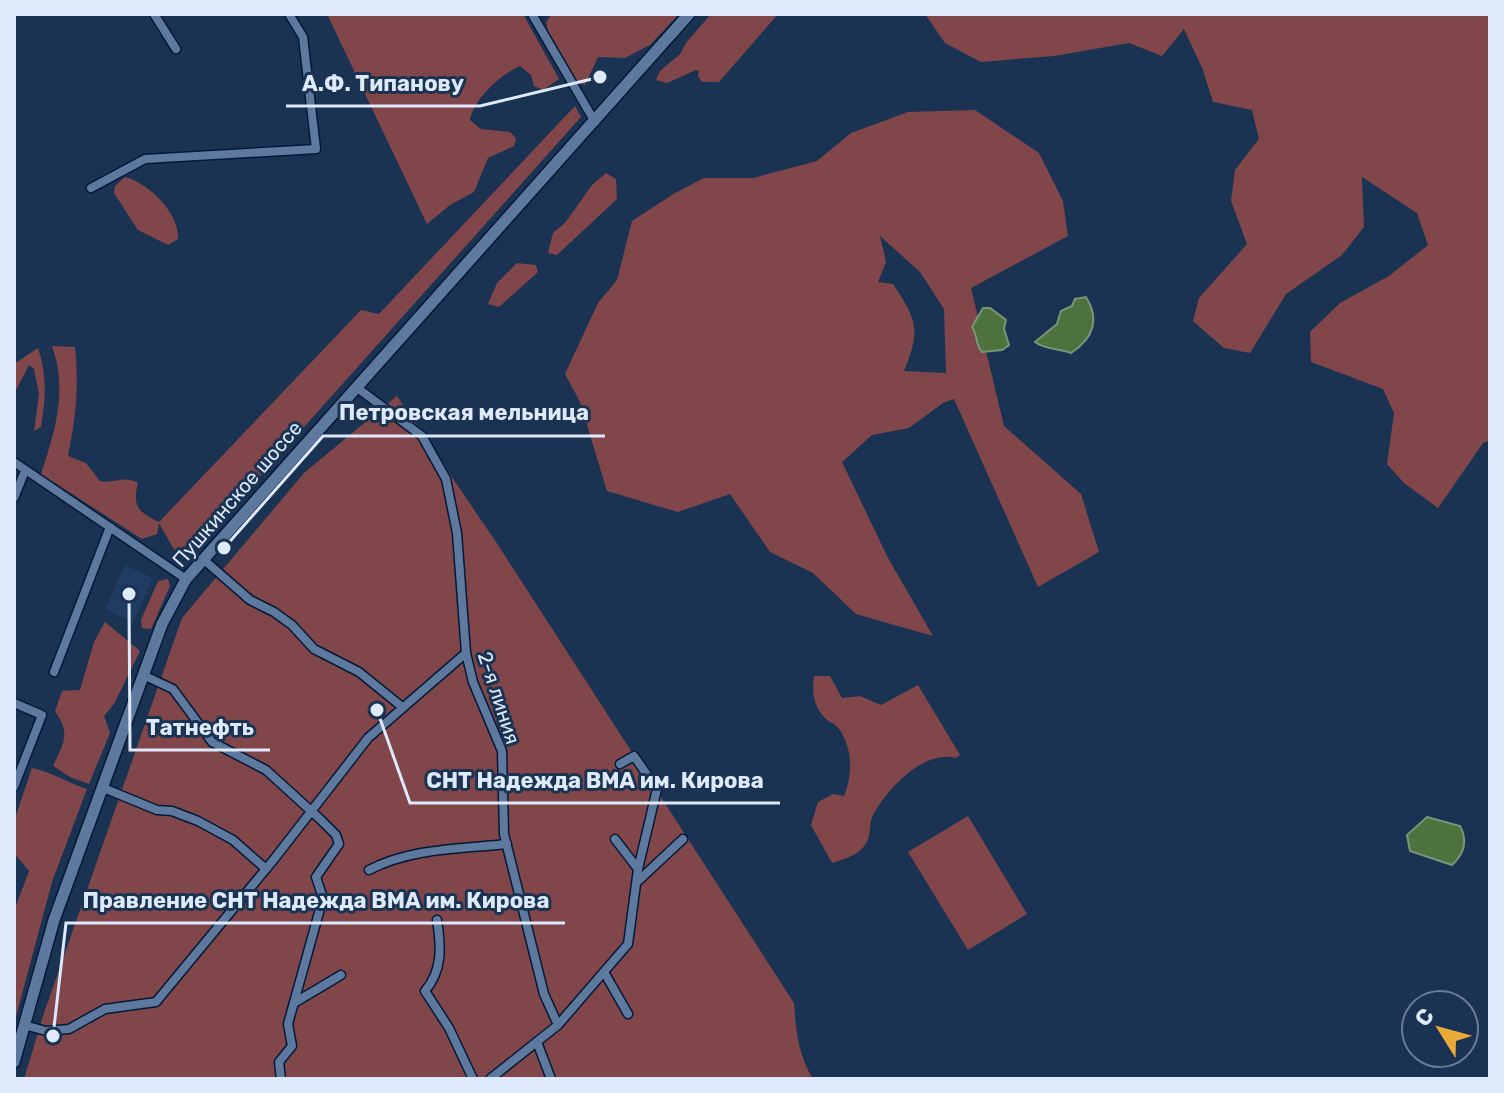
<svg xmlns="http://www.w3.org/2000/svg" width="1504" height="1093" font-family="Rubik,sans-serif">
<style>
.built{fill:#213c63}
.green{fill:#804649;fill-rule:evenodd}
.water{fill:#4d723e;stroke:#789677;stroke-width:2}
.lines{fill:none;stroke-linecap:round;stroke-linejoin:round}
.street-casing{stroke:#041938;stroke-width:11}
.secondary-casing{stroke:#041938;stroke-width:14}
.street{stroke:#5e799e;stroke-width:8}
.secondary{stroke:#5e799e;stroke-width:11}
.labels{text-anchor:middle;stroke-width:6;stroke-linejoin:round;paint-order:stroke}
.street-label{font-size:20px;fill:#deeafb;stroke:#1b3353}
.leader{fill:none;stroke:#deeafb;stroke-width:3}
.callout-dot{fill:#deeafb;stroke:#1b3353;stroke-width:3}
.callout-label{font-size:22px;text-anchor:middle;font-weight:bold;fill:#deeafb;stroke:#1b3353;stroke-width:6;stroke-linejoin:round;paint-order:stroke}
</style>
<rect width="100%" height="100%" fill="#1b3353"/>
<polygon class="built" points="125,565 153,578 133,622 105,609"/>
<g class="green">
<path d="M327,14h196l36,65 -16,11 -9,-4 -3,-11 -11,-9c-19,8 -47,34 -50,54l11,9 29,3 6,6 -2,8 -26,12 -14,34 -24,13 -23,19z"/>
<polygon points="552,14 679,14 650,45 625,58 598,57 585,85 570,79 550,39 546,22"/>
<polygon points="711,14 778,14 719,82 702,82 698,76 699,71 696,70 667,83 656,80 660,71 680,54 686,43"/>
<polygon points="925,14 1490,14 1490,440 1483,443 1438,508 1404,483 1387,464 1394,413 1383,389 1311,362 1310,332 1340,303 1389,276 1428,245 1417,213 1362,177 1364,227 1342,255 1286,294 1250,353 1224,348 1193,321 1199,298 1247,244 1231,201 1235,170 1259,139 1252,110 1213,102 1203,70 1184,29 1162,56 1129,43 1054,56 981,62 945,43"/>
<path d="M575,106l6,11 -394,441 -14,-10 -14,-25 -2,11 -15,5 -101,-65c14,-43 27,-83 11,-128l23,1c4,42 1,68 -7,109l18,7 14,18c14,3 24,-6 38,2 -6,23 0,29 21,39l202,-212 18,4z"/>
<path d="M975,110l64,43 24,48 5,35 -97,52 33,138 77,68 18,58 -61,35 -84,-188 -11,4 -34,25 -37,7 -30,27 46,96 45,78 -77,-22 -43,-41 -43,-21 -40,-58 -52,18 -71,-21 -27,-89 -15,-28 33,-71 19,-23 15,-59 43,-28 29,-15h49l64,-17 34,-28 57,-21zM880,236l40,36 24,37 2,64 -42,-2c17,-41 13,-51 -11,-87l-15,-2 8,-20z"/>
<polygon points="606,173 616,179 617,199 557,255 548,253 553,233 565,223 592,185"/>
<path d="M125,177c25,7 54,36 53,62l-10,6 -30,-15 -24,-37 1,-7z"/>
<polygon points="517,263 536,265 538,272 499,307 488,304 497,283"/>
<path d="M38,348c9,28 8,50 3,79l-7,4 5,-37 -5,-25 -5,-4 -15,29v-30z"/>
<path d="M397,396l101,149 296,458c2,27 4,52 19,76h-789l20,-66 138,-395 122,-145z"/>
<polygon points="168,579 170,586 151,629 142,628 141,620 158,581"/>
<path d="M105,622l35,29 -26,53 -10,12 6,17 -21,51 -19,-7 -17,-11c11,-24 18,-32 2,-55l7,-20 18,-1 14,-48z"/>
<path d="M814,676h16l12,22 18,-2 21,9 37,-20 42,70 -4,3c-32,-9 -69,31 -83,57 -5,9 -1,21 -8,30 -8,11 -21,14 -33,18l-21,-38 7,-23 15,-8 11,2c9,-22 9,-47 -5,-67 -4,-6 -11,-7 -15,-12 -11,-12 -12,-26 -10,-41z"/>
<path d="M32,768c20,4 36,15 55,21l-35,93 -38,142v-113l15,-40 -15,-18v-32z"/>
<polygon points="968,816 1027,914 968,950 908,852"/>
</g>
<g class="water">
<path d="M1086,297c15,24 6,42 -15,56 -12,-5 -26,-3 -36,-11l22,-18 4,-13 11,-5 3,-7z"/>
<path d="M983,308h7l16,12 -2,9 5,16 -7,5 -20,2c-7,-8 -4,-16 -10,-25z"/>
<path d="M1427,817l33,9c8,15 4,28 -8,39l-42,-14 -3,-16z"/>
</g>
<g class="lines">
<defs>
<g id="street">
<polyline points="154,14 176,49"/>
<polyline points="532,14 595,122"/>
<polyline points="91,188 145,159 316,149 303,37 289,14"/>
<polyline points="356,387 422,436 446,479 457,533 466,653 473,682 502,751 504,834 544,994 558,1025 490,1079"/>
<polyline points="14,462 186,579"/>
<polyline points="14,498 25,471"/>
<polyline points="203,559 250,600 274,612 292,625 314,649 359,672 401,706"/>
<polyline points="54,672 110,527"/>
<polyline points="143,675 173,689 212,742 266,770 321,820 336,835 339,844 316,877 323,898 288,1024 292,1046 279,1062 281,1079"/>
<polyline points="14,703 42,715 14,787"/>
<polyline points="101,787 157,810 172,811 198,821 233,840 266,869"/>
<polyline points="615,839 638,869"/>
<path d="M369,870c42,-22 92,-21 138,-26"/>
<polyline points="637,882 683,839"/>
<path d="M437,920c4,26 6,50 -12,71l24,37 24,51"/>
<polyline points="604,972 628,1014"/>
<polyline points="294,1003 341,975"/>
<polyline points="24,1025 46,1031 69,1029 105,1009 156,1002 275,858 368,738 466,653"/>
<polyline points="558,1025 628,944 638,869 657,789 634,756 620,764"/>
<polyline points="537,1042 551,1079"/>
</g>
<polyline id="secondary" points="14,1062 54,920 162,624 186,579 689,14"/>
</defs>
<use href="#street" class="street-casing"/>
<use href="#secondary" class="secondary-casing"/>
<use href="#street" class="street"/>
<use href="#secondary" class="secondary"/>
</g>
<g class="labels">
<g class="street-label">
<text transform="translate(237 494) rotate(-49)" y="7">Пушкинское шоссе</text>
<text transform="translate(499 698) rotate(72)" y="7">2-я линия</text>
</g>
</g>
<path class="leader" d="M600 77L480 106H286M224 548L323 436H605M129 594L130 750H270M377 710L410 803H780M53 1036L66 923H565"/>
<g class="callout-dot">
<circle cx="600" cy="77" r="8"/>
<circle cx="224" cy="548" r="8"/>
<circle cx="129" cy="594" r="8"/>
<circle cx="377" cy="710" r="8"/>
<circle cx="53" cy="1036" r="8"/>
</g>
<g class="callout-label">
<text x="383" y="91">А.Ф. Типанову</text>
<text x="464" y="420">Петровская мельница</text>
<text x="200" y="735">Татнефть</text>
<text x="595" y="788">СНТ Надежда ВМА им. Кирова</text>
<text x="316" y="908">Правление СНТ Надежда ВМА им. Кирова</text>
</g>
<rect width="1504" height="1093" fill="none" stroke="#deeafb" stroke-width="32"/>
<g transform="translate(1440 1029) rotate(307)"><circle r="38" fill="#1b3353" stroke="#697c96" stroke-width="2"/>
<path d="M0-6L14 30L0 20L-14 30Z" fill="#eaaa39"/>
<text y="-12" font-size="22" font-weight="bold" text-anchor="middle" fill="#deeafb">С</text>
</g>
</svg>
